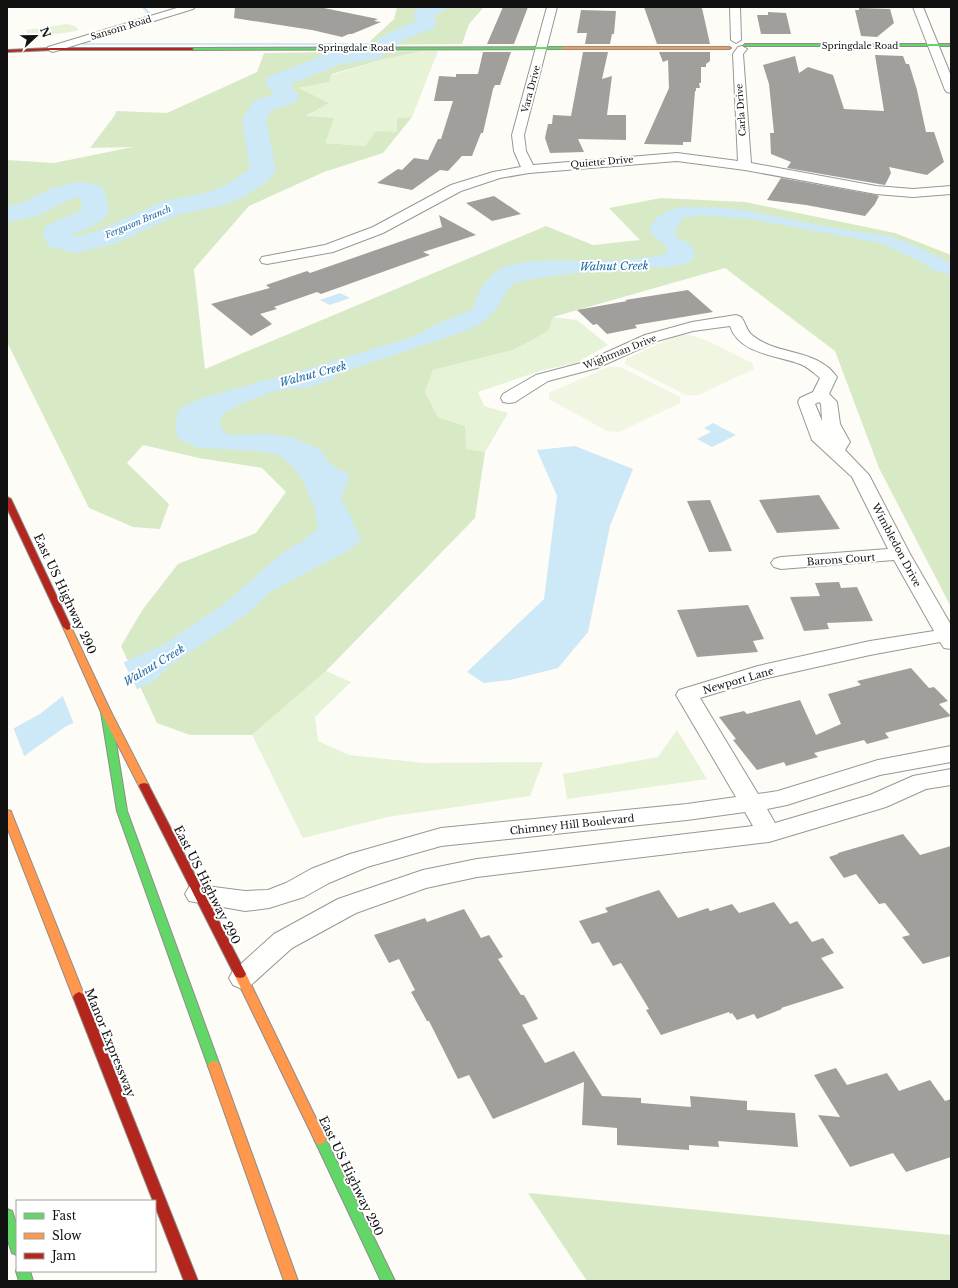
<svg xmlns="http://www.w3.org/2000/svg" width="958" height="1288" font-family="'Libre Baskerville',serif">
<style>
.green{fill:#e7f3d7}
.forest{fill:#d8eac5}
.pitch{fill:#f0f6e1}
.water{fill:#cde8f7}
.pier{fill:#fdfcf7}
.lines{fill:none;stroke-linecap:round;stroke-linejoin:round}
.stream{fill:#cde8f7;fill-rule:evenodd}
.river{fill:#cde8f7;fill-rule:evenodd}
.building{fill:#a19f9c}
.street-casing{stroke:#979795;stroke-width:2}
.fast-casing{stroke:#8e8d8b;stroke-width:2}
.slow-casing{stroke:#8e8d8b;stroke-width:2}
.jam-casing{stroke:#8e8d8b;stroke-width:2}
.street{fill:#fffffe;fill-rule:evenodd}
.fast{fill:#63d668;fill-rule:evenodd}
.slow{fill:#ff974d;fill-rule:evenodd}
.jam{fill:#b3261e;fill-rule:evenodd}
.labels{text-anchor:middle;stroke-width:4;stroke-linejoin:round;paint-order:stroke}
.far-street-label{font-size:9px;fill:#111;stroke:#fff}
.far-water-label{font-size:9px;font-style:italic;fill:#1768a6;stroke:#fff}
.street-label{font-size:10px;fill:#111;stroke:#fff}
.water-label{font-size:11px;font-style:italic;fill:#1768a6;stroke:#fff}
.near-street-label{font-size:12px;fill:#111;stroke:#fff}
</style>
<rect width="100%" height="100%" fill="#fdfcf7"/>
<g class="green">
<polygon points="67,24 75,26 78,29 77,31 36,37 28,35 26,30"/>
<polygon points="423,51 438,51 412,117 397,118 397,132 365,146 324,143 306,117 328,103 299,88 329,82 332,75 384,59"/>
<polygon points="553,317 577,320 608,345 576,363 543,370 478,392 484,406 508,413 485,452 465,449 465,426 438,417 425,392 433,370 513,350"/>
<polygon points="326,671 351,682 315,717 318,741 349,755 424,763 543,762 530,796 388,817 303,838 252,735"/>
<polygon points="677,730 707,779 567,799 563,774 658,757"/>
</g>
<g class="forest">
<polygon points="397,7 484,7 469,24 462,44 366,45 394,19"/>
<polygon points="423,51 384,59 332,74 329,82 299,88 329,103 306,116 334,118 325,143 365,146 376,131 397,132 397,118 412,117 383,153 324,172 249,206 194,269 205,369 546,226 593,245 640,240 609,208 661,198 745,202 895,233 951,255 951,607 879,468 835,351 725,268 553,317 548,331 513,350 433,370 425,392 438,417 465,426 466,449 485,452 475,518 326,671 252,735 190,735 157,723 121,646 143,609 178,564 256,533 286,492 262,468 199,458 143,445 127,463 169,504 160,529 133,527 89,508 7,342 7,160 54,163 133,147 90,148 115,115 116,111 167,113 257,72 264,53"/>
<polygon points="528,1193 951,1235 951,1281 587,1281"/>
</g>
<g class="pitch">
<path d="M680,334c23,1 51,19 72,29l2,6 -56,26h-12l-61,-31 1,-5z"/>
<polygon points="608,367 620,367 680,397 680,403 619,432 607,431 549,399 549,393"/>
</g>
<g class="water">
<path d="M681,207h27l36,3 94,19 50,7 17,5 46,22v12l-20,-6 -7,-6 -44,-20 -130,-24 -51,-4 -16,3 -7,11 -1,7 16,9 4,11 -7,8 -22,3 -50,2 -64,7 -36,6 -7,6 -13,22 -15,14 -21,9 -120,40 -9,7 -21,7 -35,4 -32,12 -19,10 -6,11 10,11 36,-1 27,3 28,12 7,7 1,5 9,7 12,5v7l-7,20 9,15 11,25 -8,8 -83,44 -24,23 -77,51 -14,14 -90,47 -52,37 -6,-32 33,-18 24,-19 58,-32 41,-18 61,-41 57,-50 23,-14 14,-12 -3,-19 -15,-34 -20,-20 -21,-4 -60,-3 -21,-9 -3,-12 4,-18 23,-11 108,-30 102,-31 29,-15 32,-13c4,-17 14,-32 29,-41 17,-10 83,-7 106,-7 19,-1 38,-3 57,-7l3,-6 -19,-16c6,-18 14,-20 32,-25z"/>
<polygon points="340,293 350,298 330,305 320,300"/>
<polygon points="713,423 736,435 712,447 697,439 711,432 704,428"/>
<polygon points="575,446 633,469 610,526 588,632 558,668 510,680 484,683 467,672 544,599 557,496 537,450"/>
</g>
<g class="pier">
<polygon points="123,661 138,691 74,724 62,694"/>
<polygon points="13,727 25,758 7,770 7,730"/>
</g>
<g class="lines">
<g class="stream">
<polygon points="141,7 145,7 150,12 150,14 148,14"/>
<polygon points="83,43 387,43 389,44 387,45 82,45"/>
</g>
<path class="river" d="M422,7h25l-3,4 -10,5 3,8 -3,4 -30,12 -26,19 -37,5 -51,20 9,13 -3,5 -24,8 -6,9 10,52 -11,12 -21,14 -23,9 -41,8 -66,30 -39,9 -25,-6 -4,-6 -3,-10 4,-6 35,-15 -2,-13 -11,3 -32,16 -30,6v-16l13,-2 30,-15 25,-7h8l18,4 4,6 4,21c-8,12 -24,16 -37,22l3,2 20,-5 69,-31 42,-8 20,-8 24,-16 -8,-50 13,-19 19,-6 -9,-12 3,-5 61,-24 36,-5 25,-16 26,-11 -3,-7 3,-4z"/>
</g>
<g class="building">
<polygon points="235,7 319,7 378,19 374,21 381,22 352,34 349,34 342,37 312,30 234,18"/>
<polygon points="503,7 528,7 514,44 487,44"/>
<polygon points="644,7 702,8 710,44 657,44"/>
<polygon points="859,8 890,9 894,23 877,37 861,36 855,10 859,10"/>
<polygon points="581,10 616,11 614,34 612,34 610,44 585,44 587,33 577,33"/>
<polygon points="768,12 786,13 791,34 761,34 757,15 768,15"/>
<polygon points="483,52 511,52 500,85 495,85 493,89 483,133 481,133 472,156 462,156 448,171 440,170 412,190 377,183 398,169 402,170 414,158 428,160 438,139 441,139 453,101 434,101 439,76 456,77 456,74 478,74"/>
<polygon points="583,52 608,52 602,79 612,76 607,115 626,115 626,140 578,139 584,152 550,153 545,138 548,124 552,124 553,115 571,116"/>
<polygon points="659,52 710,52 710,61 706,64 706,67 701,67 701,83 699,83 700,88 696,88 696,91 695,91 691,142 683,142 683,145 644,144 669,88 668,60 663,62"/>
<polygon points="875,55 903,56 906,64 909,64 917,90 926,132 934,132 944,162 927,175 889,167 891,173 885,185 787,168 791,162 771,154 770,133 774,133 769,84 763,65 795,56 799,73 808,67 833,75 844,109 884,111"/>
<polygon points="781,178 876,195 879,196 875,204 865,216 806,205 767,200"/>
<polygon points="494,196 521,214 492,221 466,203"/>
<polygon points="439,215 476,235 423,252 430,255 321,294 317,292 274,307 277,309 260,314 272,324 251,336 211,304 270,288 266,285 307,271 310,273 442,227"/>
<polygon points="688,290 713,312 635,325 637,328 607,334 597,324 593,325 577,310 627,301 625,300"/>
<polygon points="819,495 840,529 777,533 759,500"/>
<polygon points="710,500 732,551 709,552 687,501"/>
<polygon points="839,582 841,588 857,587 873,621 827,623 829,629 804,631 790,597 820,596 815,583"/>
<polygon points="748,605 764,639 753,641 758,652 697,657 677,610"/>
<polygon points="911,668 929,688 934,687 948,701 939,704 951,716 885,733 889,738 867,744 864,740 814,753 818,757 786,766 784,762 757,770 733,740 736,739 719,717 744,711 747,714 800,700 816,735 841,724 828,694 861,685 857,681"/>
<polygon points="903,834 920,855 951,846 951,956 923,964 902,937 910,935 885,903 879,904 856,874 844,878 829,857 838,854 838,853"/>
<polygon points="659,890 678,918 708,908 710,911 732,904 739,913 774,902 790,924 797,921 812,942 823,938 834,953 821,958 844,988 781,1008 782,1009 757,1019 754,1014 737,1020 732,1013 730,1014 729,1012 661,1035 646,1010 649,1009 621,963 613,966 599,942 592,944 579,921 608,912 605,908"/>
<polygon points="464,909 481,938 489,935 503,957 498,959 521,995 524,995 538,1019 522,1025 545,1063 574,1051 602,1096 641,1098 641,1103 691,1107 690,1096 747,1101 747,1110 795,1113 798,1147 718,1141 719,1147 689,1145 689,1150 617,1145 617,1128 582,1125 584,1082 493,1119 469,1075 458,1079 429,1021 427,1021 411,992 415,990 399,959 389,963 374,935 425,918 427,922"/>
<polygon points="836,1068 847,1085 887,1073 899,1091 930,1080 945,1101 951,1099 951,1157 906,1172 893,1153 850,1167 818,1115 840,1117 814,1075"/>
</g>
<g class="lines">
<defs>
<g id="street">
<polygon points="180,7 195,7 193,9 56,51 52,52 47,49 48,47"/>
<polygon points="547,7 557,7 524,135 526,151 533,165 677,153 738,161 733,54 738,47 742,46 747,49 743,54 751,163 876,186 913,189 951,186 951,194 913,197 876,194 745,170 677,161 529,173 500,178 461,191 383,233 333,252 267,264 262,263 260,260 262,257 325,245 373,227 451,185 493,172 521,167 514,151 512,135"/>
<polygon points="730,7 740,7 741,40 736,43 731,40"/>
<polygon points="913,7 923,7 951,76 951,93 947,92 945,90"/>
<path d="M736,315l5,2c5,6 5,13 11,18 25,21 65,13 85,42l-8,17 8,8 3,22 10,18 -5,8 24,25 41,79 41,71v24l-7,-1 -4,-6 -70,13 -107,24 -63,19 58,96 20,-3 100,-31 73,-14v16l-71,13 -93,30 -20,4 8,14 95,-28 43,-19 38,-7v16l-25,4 -40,18 -117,35 -292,35 -51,11 -70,25 -64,35 -41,37 -9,4 -9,-4 -4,-7 4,-7 41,-37 64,-35 85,-29 54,-11 276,-33 -8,-14 -58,8 -246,26 -74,21 -38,16 -25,14 -35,11 -24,3 -56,-10 -4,-7 4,-7 9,-2 47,6 23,-1 18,-7 25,-14 39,-15 91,-26 246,-24 49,-7 -60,-102 3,-5 79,-24 112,-25 64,-10 -40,-71 -113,9 -7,-2 -3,-4 3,-4 7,-2 107,-8 -36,-72 -40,-37 -14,-38 2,-4 13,-6 7,-14c-6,-5 -12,-11 -20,-14 -24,-9 -61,-10 -70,-38l-37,5 -36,10 -60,27 -49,13 -33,21 -6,1 -6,-1 -2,-4 2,-4 33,-19 49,-13 60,-27 47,-13zM819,402l2,2 1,17 -7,-17z"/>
</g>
<g id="fast">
<polygon points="745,44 951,44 951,46 743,46"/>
<polygon points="564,47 566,49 192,50 190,49 192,48"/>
<polygon points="106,709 111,712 127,811 220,1066 218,1070 214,1071 210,1070 208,1066 117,811 101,712"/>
<polygon points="320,1133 324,1135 395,1281 381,1281 314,1139 316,1135"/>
<polygon points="7,1209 12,1211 17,1226 17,1255 12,1253 7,1238"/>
<polygon points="17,1269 17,1271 30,1271 33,1281 19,1281 16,1271"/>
</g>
<g id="slow">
<polygon points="564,47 729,47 731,48 729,49 562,49"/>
<polygon points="67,624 71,627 111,712 149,786 148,788 140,788 101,712 63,627"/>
<polygon points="7,810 11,811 12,814 85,997 83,1000 79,1002 75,1000 73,997 7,827"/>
<polygon points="240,970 244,971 246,974 324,1135 326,1139 324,1143 320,1145 316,1143 234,974 236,971"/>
<polygon points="214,1061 218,1062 220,1066 298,1281 284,1281 208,1066 210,1062"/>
</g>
<g id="jam">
<polygon points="52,48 192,48 194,49 192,50 52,50 7,52 7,50"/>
<polygon points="7,497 11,499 71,627 70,629 67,630 63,627 7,508"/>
<polygon points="144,783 148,784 149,786 246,974 244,977 240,978 236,977 234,974 139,786 140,784"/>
<polygon points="79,992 83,994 85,997 198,1281 184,1281 155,1206 155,1201 153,1201 73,997 75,994"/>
</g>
</defs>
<use href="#street" class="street-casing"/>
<use href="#fast" class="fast-casing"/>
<use href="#slow" class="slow-casing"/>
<use href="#jam" class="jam-casing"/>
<use href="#street" class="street"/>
<use href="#fast" class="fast"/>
<use href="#slow" class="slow"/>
<use href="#jam" class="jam"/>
</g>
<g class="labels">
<g class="far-street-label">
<text transform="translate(121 28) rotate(-17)" y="3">Sansom Road</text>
<text x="860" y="49">Springdale Road</text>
<text x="356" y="51">Springdale Road</text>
<text transform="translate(531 89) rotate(-75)" y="3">Vara Drive</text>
<text transform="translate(741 110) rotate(-94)" y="3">Carla Drive</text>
<text transform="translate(602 162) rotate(-5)" y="3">Quiette Drive</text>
<text transform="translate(620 352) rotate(-22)" y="3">Wightman Drive</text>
</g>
<g class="far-water-label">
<text transform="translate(138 222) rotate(-23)" y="3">Ferguson Branch</text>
</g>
<g class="street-label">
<text transform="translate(897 545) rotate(62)" y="4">Wimbledon Drive</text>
<text transform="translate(841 559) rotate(-4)" y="4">Barons Court</text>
<text transform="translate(738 680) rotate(-16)" y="4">Newport Lane</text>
<text transform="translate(572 824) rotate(-6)" y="4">Chimney Hill Boulevard</text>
</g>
<g class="water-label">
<text transform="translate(614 266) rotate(-1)" y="4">Walnut Creek</text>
<text transform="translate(313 374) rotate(-15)" y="4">Walnut Creek</text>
<text transform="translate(154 665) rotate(-31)" y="4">Walnut Creek</text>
</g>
<g class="near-street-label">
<text transform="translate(65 594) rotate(65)" y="4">East US Highway 290</text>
<text transform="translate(207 885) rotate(63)" y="4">East US Highway 290</text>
<text transform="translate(110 1043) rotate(68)" y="4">Manor Expressway</text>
<text transform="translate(351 1176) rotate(64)" y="4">East US Highway 290</text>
</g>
</g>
<rect width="958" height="1288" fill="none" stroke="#111111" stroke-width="16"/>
<rect x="16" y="1200" width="140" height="72" fill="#ffffff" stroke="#a0a0a0"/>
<rect x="24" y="1213" width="20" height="6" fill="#63d668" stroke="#a0a0a0"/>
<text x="52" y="1220" font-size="12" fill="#111111">Fast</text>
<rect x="24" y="1233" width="20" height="6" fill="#ff974d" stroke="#a0a0a0"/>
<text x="52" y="1240" font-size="12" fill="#111111">Slow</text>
<rect x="24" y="1253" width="20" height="6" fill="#b3261e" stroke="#a0a0a0"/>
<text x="52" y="1260" font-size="12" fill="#111111">Jam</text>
<g transform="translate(36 36) rotate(68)" stroke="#ffffff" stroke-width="3" paint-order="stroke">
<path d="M0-3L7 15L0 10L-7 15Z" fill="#111111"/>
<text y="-6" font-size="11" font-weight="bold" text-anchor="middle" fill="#111111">N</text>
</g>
</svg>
